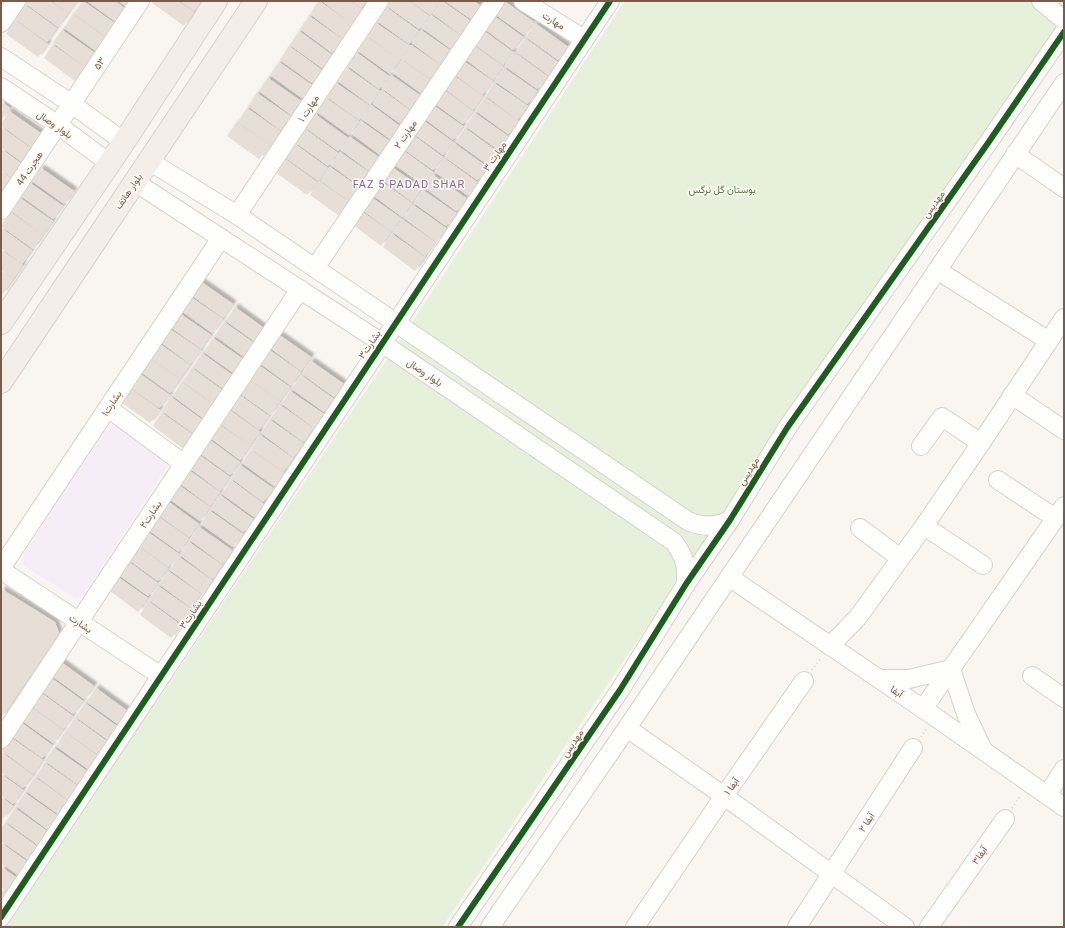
<svg xmlns="http://www.w3.org/2000/svg" width="1065" height="928" font-family="Roboto,Vazirmatn,sans-serif">
<style>
.education{fill:#f6eef6}
.green{fill:#e7f0db}
.building{fill:#e6ded7;filter:url(#shadow)}
.lines{fill:none;stroke-linecap:round;stroke-linejoin:round}
.minor-casing{stroke:#d7d1cb;stroke-width:20}
.major-casing{stroke:#dad1cc;stroke-width:24}
.path{stroke:#dcd5d0;stroke-width:2;stroke-dasharray:1 3;stroke-linecap:butt}
.minor{stroke:#fefefd;stroke-width:18}
.major{stroke:#f3eee8;stroke-width:22}
.cycleway-casing{stroke:#fffaf3;stroke-width:8}
.cycleway{stroke:#1b5e20;stroke-width:6}
.labels{text-anchor:middle;stroke-width:3;stroke-linejoin:round;paint-order:stroke}
.street-label{font-size:10px;fill:#7a5c4d;stroke:#fffaf3}
.park-label{font-size:10px;fill:#537a41;stroke:#fffaf3}
.neighbourhood-label{font-size:11px;letter-spacing:1px;fill:#846695;stroke:#fffaf3}
</style>
<defs>
<filter id="shadow"><feDropShadow dx="3.5" dy="-3.5" stdDeviation="1" flood-color="#0004"/></filter>
</defs>
<rect width="100%" height="100%" fill="#f9f5f0"/>
<polygon class="education" points="116,424 166,459 168,465 83,596 75,598 23,565 22,557 69,484 110,425"/>
<polygon class="green" points="625,1 1064,1 1064,16 731,502 676,585 576,730 442,927 3,927 69,828 170,682 419,312"/>
<g class="building">
<polygon points="27,1 50,1 68,13 58,27 26,4"/>
<polygon points="52,1 77,1 68,13"/>
<polygon points="83,1 116,24 106,37 74,14"/>
<polygon points="87,1 115,1 126,9 116,22"/>
<polygon points="118,1 131,1 127,7"/>
<polygon points="153,1 178,1 194,12 184,26 152,3"/>
<polygon points="180,1 201,1 194,11"/>
<polygon points="319,1 349,22 322,1 350,1 362,9 342,38 310,14"/>
<polygon points="352,1 366,1 361,8"/>
<polygon points="390,1 409,1 429,16 419,29 387,6"/>
<polygon points="410,1 439,1 440,2 430,15"/>
<polygon points="442,1 475,24 465,38 433,14"/>
<polygon points="445,1 474,1 485,9 475,22"/>
<polygon points="499,1 504,1 534,22 524,35 492,12"/>
<polygon points="25,5 57,28 47,42 15,19"/>
<polygon points="386,7 419,31 409,44 377,21"/>
<polygon points="490,13 523,37 513,50 482,27"/>
<polygon points="73,14 106,38 96,51 64,28"/>
<polygon points="431,15 464,38 454,51 422,28"/>
<polygon points="309,16 342,39 332,53 300,29"/>
<polygon points="15,20 48,44 38,57 6,34"/>
<polygon points="376,23 410,46 390,74 358,51 367,37 397,58 367,36"/>
<polygon points="535,23 568,47 558,60 526,37"/>
<polygon points="480,28 513,52 503,65 471,42"/>
<polygon points="62,30 95,53 85,67 53,43"/>
<polygon points="421,30 454,53 444,67 412,43"/>
<polygon points="299,31 332,55 322,68 290,45"/>
<polygon points="525,38 558,62 548,75 516,52"/>
<polygon points="470,43 503,66 493,80 461,56"/>
<polygon points="53,45 86,68 76,82 44,58"/>
<polygon points="411,45 445,68 434,82 402,59"/>
<polygon points="289,46 322,70 312,83 280,60"/>
<polygon points="356,52 389,76 379,89 348,66"/>
<polygon points="514,52 547,76 537,89 505,66"/>
<polygon points="459,58 493,81 482,95 450,71"/>
<polygon points="402,60 435,83 425,96 393,73"/>
<polygon points="279,62 312,85 302,98 270,75"/>
<polygon points="347,68 380,91 370,105 338,81"/>
<polygon points="504,68 537,91 527,104 495,81"/>
<polygon points="450,73 483,96 473,110 441,86"/>
<polygon points="391,75 424,98 414,112 382,88"/>
<polygon points="268,78 301,101 291,115 259,91"/>
<polygon points="336,83 370,106 359,120 327,97"/>
<polygon points="494,83 528,106 517,120 486,96"/>
<polygon points="440,87 473,111 463,124 431,101"/>
<polygon points="382,90 415,114 405,127 373,104"/>
<polygon points="257,93 290,116 280,130 248,106"/>
<polygon points="485,97 518,121 508,134 476,111"/>
<polygon points="326,98 359,121 349,135 317,112"/>
<polygon points="1,102 10,108 1,120"/>
<polygon points="430,103 463,126 453,140 421,116"/>
<polygon points="371,105 404,129 394,142 362,119"/>
<polygon points="247,108 280,131 270,145 238,122"/>
<polygon points="9,111 42,134 32,148 1,125"/>
<polygon points="475,113 508,136 497,149 465,126"/>
<polygon points="315,114 348,138 338,151 306,128"/>
<polygon points="420,118 453,142 443,155 411,132"/>
<polygon points="361,121 394,144 384,158 352,134"/>
<polygon points="237,122 270,145 259,159 227,136"/>
<polygon points="1,127 32,149 22,162 1,147"/>
<polygon points="465,128 498,152 488,165 456,142"/>
<polygon points="305,129 338,153 328,166 296,143"/>
<polygon points="410,133 443,157 433,170 401,147"/>
<polygon points="350,137 383,160 373,174 341,150"/>
<polygon points="454,143 487,167 477,180 445,157"/>
<polygon points="295,144 328,168 318,181 286,158"/>
<polygon points="400,148 433,172 423,185 391,162"/>
<polygon points="1,149 22,164 12,178 1,170"/>
<polygon points="340,152 373,175 363,189 331,165"/>
<polygon points="284,158 317,182 307,195 275,172"/>
<polygon points="444,158 477,182 467,195 435,172"/>
<polygon points="389,165 422,188 412,202 380,178"/>
<polygon points="330,167 363,190 353,204 321,181"/>
<polygon points="41,168 74,191 64,204 32,181"/>
<polygon points="1,171 11,178 1,192"/>
<polygon points="433,175 466,198 456,211 425,188"/>
<polygon points="379,180 412,203 402,217 370,193"/>
<polygon points="319,181 352,204 342,218 310,195"/>
<polygon points="30,183 63,206 53,219 21,196"/>
<polygon points="423,190 456,213 446,226 414,203"/>
<polygon points="368,195 401,218 391,232 360,208"/>
<polygon points="20,198 53,221 43,235 11,211"/>
<polygon points="413,205 446,228 436,242 404,218"/>
<polygon points="358,209 391,232 381,246 349,222"/>
<polygon points="10,212 43,235 33,249 1,226"/>
<polygon points="402,219 435,242 425,256 393,232"/>
<polygon points="1,228 32,250 22,264 1,248"/>
<polygon points="392,234 425,257 415,271 383,247"/>
<polygon points="1,250 23,265 3,294 1,292 1,271 11,277 1,270"/>
<polygon points="200,281 233,304 223,318 191,295"/>
<polygon points="189,296 223,319 212,333 180,310"/>
<polygon points="235,307 268,331 258,344 226,321"/>
<polygon points="178,312 211,335 201,349 169,326"/>
<polygon points="224,322 257,345 247,359 215,336"/>
<polygon points="167,327 201,350 190,364 159,341"/>
<polygon points="278,334 311,357 301,371 269,347"/>
<polygon points="213,338 246,361 236,375 204,352"/>
<polygon points="157,342 190,365 180,379 148,356"/>
<polygon points="268,349 301,372 291,386 258,362"/>
<polygon points="202,353 235,377 225,390 193,367"/>
<polygon points="147,356 180,379 170,393 138,370"/>
<polygon points="311,361 344,384 334,397 302,374"/>
<polygon points="257,364 290,387 280,401 248,378"/>
<polygon points="192,368 225,392 215,405 183,382"/>
<polygon points="136,371 170,395 159,408 127,385"/>
<polygon points="301,375 334,399 324,412 292,389"/>
<polygon points="247,378 280,401 270,415 238,392"/>
<polygon points="182,382 215,406 204,419 173,396"/>
<polygon points="127,386 160,410 150,423 118,400"/>
<polygon points="290,391 324,414 314,428 282,404"/>
<polygon points="237,393 269,416 259,430 228,407"/>
<polygon points="171,397 204,421 194,434 162,411"/>
<polygon points="280,405 313,428 303,442 271,418"/>
<polygon points="227,408 260,432 240,460 209,437 217,423 248,444 218,422"/>
<polygon points="162,413 195,436 185,450 153,426"/>
<polygon points="270,420 303,443 293,457 261,433"/>
<polygon points="260,435 293,458 283,472 251,449"/>
<polygon points="207,438 240,462 230,475 198,452"/>
<polygon points="251,450 284,473 274,486 242,463"/>
<polygon points="198,454 230,477 220,491 188,467"/>
<polygon points="240,465 273,488 263,502 231,478"/>
<polygon points="187,469 220,492 210,506 178,482"/>
<polygon points="231,480 264,504 254,517 222,494"/>
<polygon points="177,484 210,507 200,521 168,498"/>
<polygon points="220,495 253,519 243,532 211,509"/>
<polygon points="166,500 199,524 189,537 157,514"/>
<polygon points="210,511 243,534 233,547 201,524"/>
<polygon points="156,515 189,538 179,552 147,529"/>
<polygon points="199,527 232,550 222,564 190,540"/>
<polygon points="145,530 179,554 168,567 136,544"/>
<polygon points="189,542 222,565 212,579 180,555"/>
<polygon points="135,544 168,568 158,581 126,558"/>
<polygon points="179,557 212,580 202,594 170,570"/>
<polygon points="125,559 158,583 148,596 116,573"/>
<polygon points="168,571 201,594 191,608 159,584"/>
<polygon points="115,575 148,598 138,612 106,588"/>
<polygon points="158,586 191,609 181,623 149,600"/>
<polygon points="1,590 3,590 55,622 59,633 1,718"/>
<polygon points="148,601 181,625 171,638 140,615"/>
<polygon points="61,662 94,686 84,699 52,676"/>
<polygon points="50,677 83,701 73,714 41,691"/>
<polygon points="96,688 129,712 119,725 87,702"/>
<polygon points="40,692 73,716 63,729 31,706"/>
<polygon points="85,703 118,727 108,740 76,717"/>
<polygon points="30,706 63,730 53,743 21,720"/>
<polygon points="75,718 108,742 98,755 66,732"/>
<polygon points="19,721 52,745 42,758 10,735"/>
<polygon points="65,732 98,756 88,769 56,746"/>
<polygon points="10,737 43,760 33,774 1,750"/>
<polygon points="54,748 87,771 77,784 45,761"/>
<polygon points="1,752 33,775 23,788 1,772"/>
<polygon points="45,763 78,786 68,800 36,776"/>
<polygon points="1,774 23,790 13,804 1,795"/>
<polygon points="35,777 68,801 58,814 26,791"/>
<polygon points="25,793 58,816 48,830 16,806"/>
<polygon points="1,797 13,806 3,819 1,817"/>
<polygon points="15,808 48,832 38,845 6,822"/>
<polygon points="5,823 38,847 28,860 1,841 1,829"/>
<polygon points="1,843 28,862 18,875 1,863"/>
<polygon points="1,867 17,878 7,892 1,887"/>
<polygon points="1,889 6,893 1,900"/>
</g>
<g class="lines">
<defs>
<g id="minor">
<polyline points="523,1 584,39"/>
<polyline points="1041,1 1064,20"/>
<polyline points="1,23 16,1"/>
<polyline points="1,57 72,104 124,142"/>
<polyline points="1,87 58,125 109,163"/>
<polyline points="1015,154 1064,188"/>
<path d="M149,161l88,54 78,53 373,253c15,7 28,6 42,-1"/>
<path d="M135,182l247,161 292,199c11,16 13,23 12,42"/>
<polyline points="1,210 140,1"/>
<polyline points="237,215 379,1"/>
<polyline points="315,268 495,1"/>
<polyline points="937,270 1049,341"/>
<polyline points="1012,395 1064,430"/>
<polyline points="108,408 184,464"/>
<polyline points="921,446 942,417 981,443"/>
<polyline points="998,480 1055,518"/>
<polyline points="924,526 983,565"/>
<polyline points="860,528 900,558"/>
<polyline points="1,568 221,238"/>
<polyline points="1,570 161,676"/>
<polyline points="729,577 935,717 1064,807"/>
<polyline points="830,646 858,617 924,526 981,443 1064,318"/>
<polyline points="1032,676 1064,698"/>
<polyline points="879,679 909,679 951,669 966,714 983,750"/>
<polyline points="923,709 1064,506"/>
<polyline points="627,728 724,796 905,927"/>
<polyline points="1,739 300,289"/>
<polyline points="1047,795 1064,769"/>
<polyline points="1,917 610,1"/>
<polyline points="458,927 620,690 686,584 730,520 787,428 988,143 1064,32"/>
<polyline points="490,927 627,728 1064,83"/>
<polyline points="635,927 724,796 804,681"/>
<polyline points="797,927 913,748"/>
<polyline points="929,927 1005,819"/>
</g>
<g id="major">
<polyline points="1,323 124,142 216,1"/>
<polyline points="1,382 256,1"/>
</g>
</defs>
<use href="#minor" class="minor-casing"/>
<use href="#major" class="major-casing"/>
<g class="path">
<polyline points="812,670 821,658"/>
<polyline points="921,737 926,729"/>
<polyline points="1012,808 1021,795"/>
</g>
<use href="#minor" class="minor"/>
<use href="#major" class="major"/>
<defs>
<g id="cycleway">
<polyline points="1,917 610,1"/>
<polyline points="458,927 620,690 686,584 730,520 787,428 988,143 1064,32"/>
</g>
</defs>
<use href="#cycleway" class="cycleway-casing"/>
<use href="#cycleway" class="cycleway"/>
</g>
<g class="labels">
<g class="street-label">
<text transform="translate(554 20) rotate(32)" y="4">مهارت</text>
<text transform="translate(99 63) rotate(-56)" y="4">۵۳</text>
<text transform="translate(308 108) rotate(-57)" y="4">مهارت ۱</text>
<text transform="translate(55 124) rotate(35)" y="4">بلوار وصال</text>
<text transform="translate(405 134) rotate(-56)" y="4">مهارت ۲</text>
<text transform="translate(494 156) rotate(-56)" y="4">مهارت ۳</text>
<text transform="translate(29 168) rotate(-56)" y="4">هجرت 44</text>
<text transform="translate(128 191) rotate(-56)" y="4">بلوار هاتف</text>
<text transform="translate(933 204) rotate(-55)" y="4">مهدیس</text>
<text transform="translate(369 344) rotate(-56)" y="4">بشارت۳</text>
<text transform="translate(425 372) rotate(34)" y="4">بلوار وصال</text>
<text transform="translate(111 403) rotate(-56)" y="4">بشارت۱</text>
<text transform="translate(748 471) rotate(-58)" y="4">مهدیس</text>
<text transform="translate(150 514) rotate(-56)" y="4">بشارت۲</text>
<text transform="translate(190 614) rotate(-56)" y="4">بشارت۳</text>
<text transform="translate(81 623) rotate(34)" y="4">بشارت</text>
<text transform="translate(897 691) rotate(34)" y="4">آبفا</text>
<text transform="translate(572 743) rotate(-56)" y="4">مهدیس</text>
<text transform="translate(731 786) rotate(-55)" y="4">آبفا ۱</text>
<text transform="translate(866 822) rotate(-57)" y="4">آبفا ۲</text>
<text transform="translate(979 855) rotate(-55)" y="4">آبفا۳</text>
</g>
<g class="park-label">
<text x="722" y="193">بوستان گل نرگس</text>
</g>
<g class="neighbourhood-label">
<text x="409" y="188">FAZ 5 PADAD SHAR</text>
</g>
</g>
<rect width="1065" height="928" fill="none" stroke="#7a5c4d" stroke-width="4"/>
</svg>
